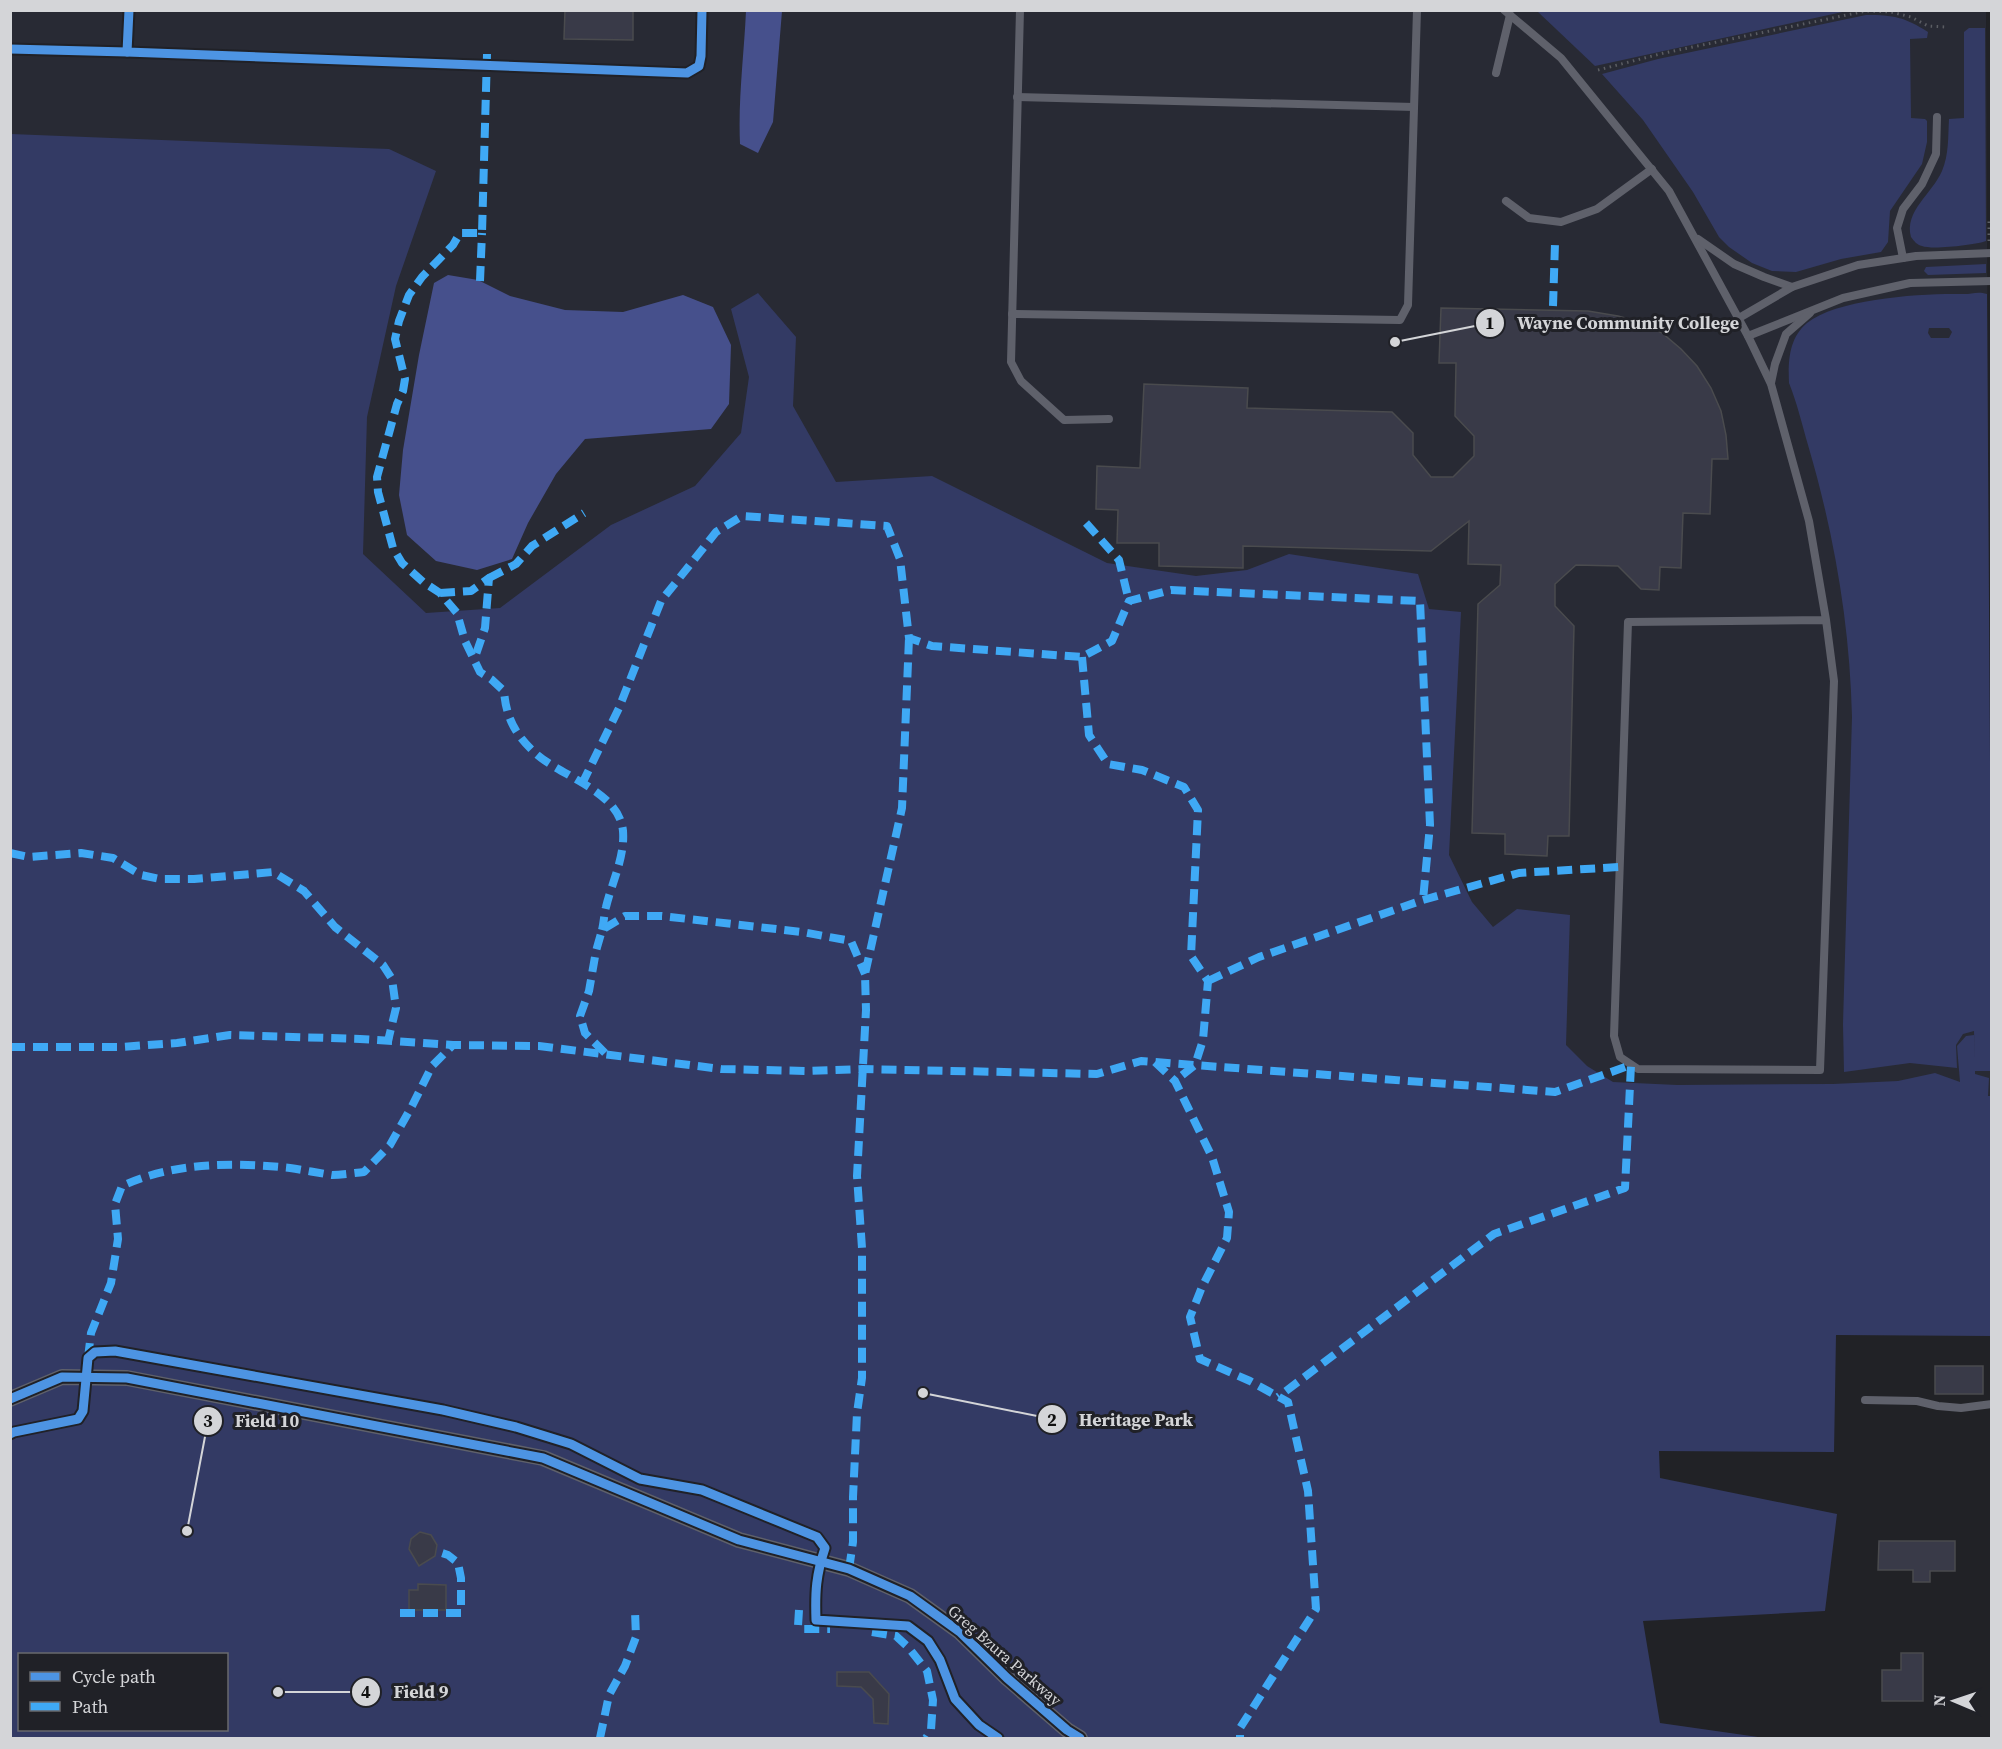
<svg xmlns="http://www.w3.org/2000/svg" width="2002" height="1749" font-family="'Source Serif 4',serif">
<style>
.built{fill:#282a34}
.green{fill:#333a64;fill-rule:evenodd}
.water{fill:#46508c}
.building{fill:#393a48;stroke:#4a4b4e;stroke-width:1.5}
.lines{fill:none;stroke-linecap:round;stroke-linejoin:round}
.path{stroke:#5b5d63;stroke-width:3;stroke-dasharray:1.5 4.5;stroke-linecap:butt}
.lane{stroke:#5f616b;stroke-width:8}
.street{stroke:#5f616b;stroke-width:16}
.quiet{stroke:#3fa9f5;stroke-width:8;stroke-dasharray:15 8;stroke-linecap:butt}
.cycleway-casing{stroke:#202127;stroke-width:13}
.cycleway{stroke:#4d94e3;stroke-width:9}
.labels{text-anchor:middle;stroke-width:6;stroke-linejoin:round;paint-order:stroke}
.street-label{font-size:16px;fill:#d4d5d8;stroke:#202127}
.leader{fill:none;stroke:#d4d5d8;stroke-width:2}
.callout-dot{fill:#d4d5d8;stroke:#202127;stroke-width:2}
.mark-label{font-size:18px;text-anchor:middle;font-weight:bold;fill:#111}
.callout-label{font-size:18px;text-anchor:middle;font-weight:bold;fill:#d4d5d8;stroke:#202127;stroke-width:6;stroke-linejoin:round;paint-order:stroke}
</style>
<rect width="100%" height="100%" fill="#212226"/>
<polygon class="built" points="11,11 1986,11 1991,1096 11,1076"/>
<g class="green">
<polygon points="1537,11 1847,11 1595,66"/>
<path d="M1866,15c28,0 38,2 62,17l-1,6 -17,1 1,79 14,1 2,2v21l-5,22 -32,47 -2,31 -7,10 -40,7 -45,13 -24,-1 -20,-8 -23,-16 -10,-10 -26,-45 -50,-72 -41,-46 56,-15z"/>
<path d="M1969,28h16l1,213c-11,4 -54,9 -64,5 -5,-1 -8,-5 -11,-9 -7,-26 21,-43 31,-66 7,-16 6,-35 7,-52l15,-1v-86z"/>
<path d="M11,134l378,15 47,22 -40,115 -29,131 -4,137 63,59 74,-5 111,-83 84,-39 46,-53 8,-56 -18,-68 27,-16 38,44 -3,69 43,76 96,-6 175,87 89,13 51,-6 42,-16 129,20 11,35 32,3 -12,243 23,47 21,25 24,-18 53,6 -4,130 21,21 26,16 64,3 156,-1 65,-3 37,-8 25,9 -3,-36 9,-10 8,-1 1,27 -1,-31 -11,3 -7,11 1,23 -47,-5 -66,9 -1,-48 9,-307c-2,-92 -18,-184 -44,-272 -6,-21 -11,-42 -19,-62 -1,-22 0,-45 18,-60 31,-25 117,-30 157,-29 8,0 14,-3 23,0l5,777h-17v3l14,4 -1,18h3v240l-155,-1 -2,117 -175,-1 1,27 177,36 -12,97 -182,10 17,102 105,15h-1754zM1929,328h20l3,4 -3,6h-18l-3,-5zM20,1654h206v76h-206z"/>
<polygon points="1986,264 1986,273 1928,275 1924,271 1926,267"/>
</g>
<g class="water">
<path d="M746,11h36l-9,111 -15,31 -18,-9c-2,-45 4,-89 6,-133z"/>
<polygon points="448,275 478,280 510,296 565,310 623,312 683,295 713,307 731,345 729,404 711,429 585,439 556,474 528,523 512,559 477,570 436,561 407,535 399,495 403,450 419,355 434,283"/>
</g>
<g class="building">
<polygon points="565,10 633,10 633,40 564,39"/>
<polygon points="1441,308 1588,311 1618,316 1640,322 1662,333 1681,349 1697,366 1711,388 1721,411 1726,435 1728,459 1712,459 1710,514 1683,513 1681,568 1660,567 1659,590 1641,589 1618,566 1576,565 1555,584 1555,606 1574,626 1569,836 1548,836 1547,856 1505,854 1505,834 1472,833 1478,604 1500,585 1501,565 1468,564 1469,521 1431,551 1243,546 1243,568 1159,566 1159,543 1117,543 1118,510 1096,509 1097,466 1140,468 1144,384 1248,388 1247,408 1392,412 1413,433 1413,455 1431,477 1453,477 1474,456 1474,436 1455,416 1456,363 1439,363"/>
<rect x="1935" y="1366" width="48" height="28"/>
<polygon points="420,1532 431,1535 437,1545 435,1556 419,1566 409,1549 411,1539"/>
<polygon points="1879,1541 1955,1541 1955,1571 1930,1571 1930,1582 1913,1582 1913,1570 1878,1570"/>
<polygon points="418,1584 446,1585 446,1610 409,1610 409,1590 418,1590"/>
<polygon points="1901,1653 1923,1653 1923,1701 1882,1701 1882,1670 1901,1670"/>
<polygon points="837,1672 869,1672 889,1694 888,1724 874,1723 873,1699 861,1687 837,1686"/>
</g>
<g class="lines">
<g class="path">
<polyline points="1598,70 1664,53 1866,11 1891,12 1911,17 1928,26 1945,27"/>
<polyline points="1989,241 1989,221 1992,221"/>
</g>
<g class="lane">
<polyline points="1020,10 1011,362 1021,381 1064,420 1109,419"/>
<polyline points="1504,10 1561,58 1669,191 1748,336 1771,384 1809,521 1826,620 1834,681 1820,1070 1638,1069 1620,1057 1614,1036 1628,622 1826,620"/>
<polyline points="1496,73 1510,15"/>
<polyline points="1017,97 1414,107"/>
<polyline points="1506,201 1529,218 1561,222 1597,209 1652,169"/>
<polyline points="1698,239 1734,264 1764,277 1792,287"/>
<polyline points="1903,258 1897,228 1903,209 1922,184 1936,154 1937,117"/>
<polyline points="1012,314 1400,320 1408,305 1417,10"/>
<polyline points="1739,318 1792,287 1858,265 1916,256 1992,253"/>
<polyline points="1748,336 1843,298 1910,283 1992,281"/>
<polyline points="1771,383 1775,364 1786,334 1810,313"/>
<polyline points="1865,1400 1917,1401 1938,1406 1961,1408 1992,1404"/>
</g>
<polyline class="street" points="10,1399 62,1377 127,1378 543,1458 739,1540 849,1569 910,1596 960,1632 1007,1678 1067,1730 1080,1738"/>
<g class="quiet">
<path d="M487,54l-5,179h-22l-7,12 -31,32 -13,18 -10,26 -4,18 10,40 -2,12 -6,13 -20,73 1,15 15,56 9,15 21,19 17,11 17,20 8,28 15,31 11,7 13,12c2,25 10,42 29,60 25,25 86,39 90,80 2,26 -11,51 -17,76 -2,7 -2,15 -4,23"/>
<polyline points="480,281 482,233"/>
<polyline points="1553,306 1555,243"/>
<polyline points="1086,523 1119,560 1129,601"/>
<polyline points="489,578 516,564 532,546 584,513"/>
<polyline points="440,593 471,591 489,578 485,628 474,660"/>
<polyline points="1082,657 1089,735 1108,764 1142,770 1184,787 1198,810 1191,956 1208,981 1203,1040 1195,1065 1175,1081"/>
<polyline points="582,784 619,708 661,601 716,532 742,516 887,526 900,559 909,638 932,646 1082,657 1112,641 1129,601 1171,590 1420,601 1430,825 1423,900"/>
<polyline points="10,853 29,857 81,853 113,858 141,875 160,879 194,879 273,872 304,891 335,927 383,965 392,979 396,1008 388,1041"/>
<polyline points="1208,981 1259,957 1423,900 1519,873 1620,867"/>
<polyline points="10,1047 120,1047 177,1043 230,1035 360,1039 453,1045 539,1046 721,1069 806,1071 862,1069 1097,1074 1141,1061 1555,1092 1631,1065 1625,1188 1494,1234 1278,1397"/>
<polyline points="605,1053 585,1033 580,1016 589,991 596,951 602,930 625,916 662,916 802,932 851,941 865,974"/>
<polyline points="1155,1062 1175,1081 1212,1157 1229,1212 1227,1238 1202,1287 1190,1317 1200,1359 1250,1381 1288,1402 1308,1491 1316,1609 1240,1728 1240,1738"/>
<path d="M88,1358l3,-25 20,-50 7,-44 -3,-35 7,-18c52,-24 112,-24 168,-18 14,2 28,5 42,7 10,0 22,-2 32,-3l26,-27 22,-39 20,-40 21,-21"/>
<polyline points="849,1569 853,1542 853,1497 857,1413 862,1378 862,1248 857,1176 866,1010 865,974 902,808 909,638"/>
<polyline points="799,1610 798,1626 804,1629 830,1629"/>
<polyline points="400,1613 461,1613 461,1578 458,1563 448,1555 436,1551"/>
<polyline points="872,1632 896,1636 908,1647 927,1671 933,1700 931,1730 926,1738"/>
<polyline points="600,1738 609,1695 625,1666 636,1637 635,1611"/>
</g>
<defs>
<g id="cycleway">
<polyline points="129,10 127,52 687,73 699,66 701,56 702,10"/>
<polyline points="10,49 127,52"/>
<polyline points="10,1399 62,1377 127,1378 543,1458 739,1540 849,1569 910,1596 960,1632 1007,1678 1067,1730 1080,1738"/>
<path d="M10,1434l4,-2 64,-13 5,-8 5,-53 7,-6 20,-1 328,59 73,17 55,17 69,35 62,11 115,47 8,11c-9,27 -10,44 -9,72l92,6 20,15 12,19 15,39 24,26 19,13"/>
</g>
</defs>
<use href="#cycleway" class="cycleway-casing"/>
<use href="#cycleway" class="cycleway"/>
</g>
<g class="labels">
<g class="street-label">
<text transform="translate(1005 1655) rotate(41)" y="6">Greg Bzura Parkway</text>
</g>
</g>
<path class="leader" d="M1395 342L1490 323M923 1393L1052 1419M187 1531L208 1421M278 1692L366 1692"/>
<g class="callout-dot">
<circle cx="1395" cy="342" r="6"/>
<circle cx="923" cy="1393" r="6"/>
<circle cx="187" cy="1531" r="6"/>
<circle cx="278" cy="1692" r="6"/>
<circle cx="1490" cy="323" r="15"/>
<circle cx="1052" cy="1419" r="15"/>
<circle cx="208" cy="1421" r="15"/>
<circle cx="366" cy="1692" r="15"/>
</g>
<g class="mark-label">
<text x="1490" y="329">1</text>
<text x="1052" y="1426">2</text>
<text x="208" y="1427">3</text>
<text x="366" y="1698">4</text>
</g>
<g class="callout-label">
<text x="1628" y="329">Wayne Community College</text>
<text x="1136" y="1426">Heritage Park</text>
<text x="267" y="1427">Field 10</text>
<text x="421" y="1698">Field 9</text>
</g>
<rect width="2002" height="1749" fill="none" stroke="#d4d5d8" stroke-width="24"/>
<rect x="18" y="1653" width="210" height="78" fill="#202127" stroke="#68696e" stroke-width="1.5"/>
<rect x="30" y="1672" width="30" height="9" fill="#4d94e3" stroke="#68696e" stroke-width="1.5"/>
<text x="72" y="1683" font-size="18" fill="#d4d5d8">Cycle path</text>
<rect x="30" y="1702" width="30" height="9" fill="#3fa9f5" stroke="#68696e" stroke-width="1.5"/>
<text x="72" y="1713" font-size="18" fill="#d4d5d8">Path</text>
<g transform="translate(1954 1701) rotate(272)" stroke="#202127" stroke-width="4.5" paint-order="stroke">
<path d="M0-4.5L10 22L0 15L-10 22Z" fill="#d4d5d8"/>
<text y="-9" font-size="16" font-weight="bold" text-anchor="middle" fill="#d4d5d8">N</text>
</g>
</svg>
